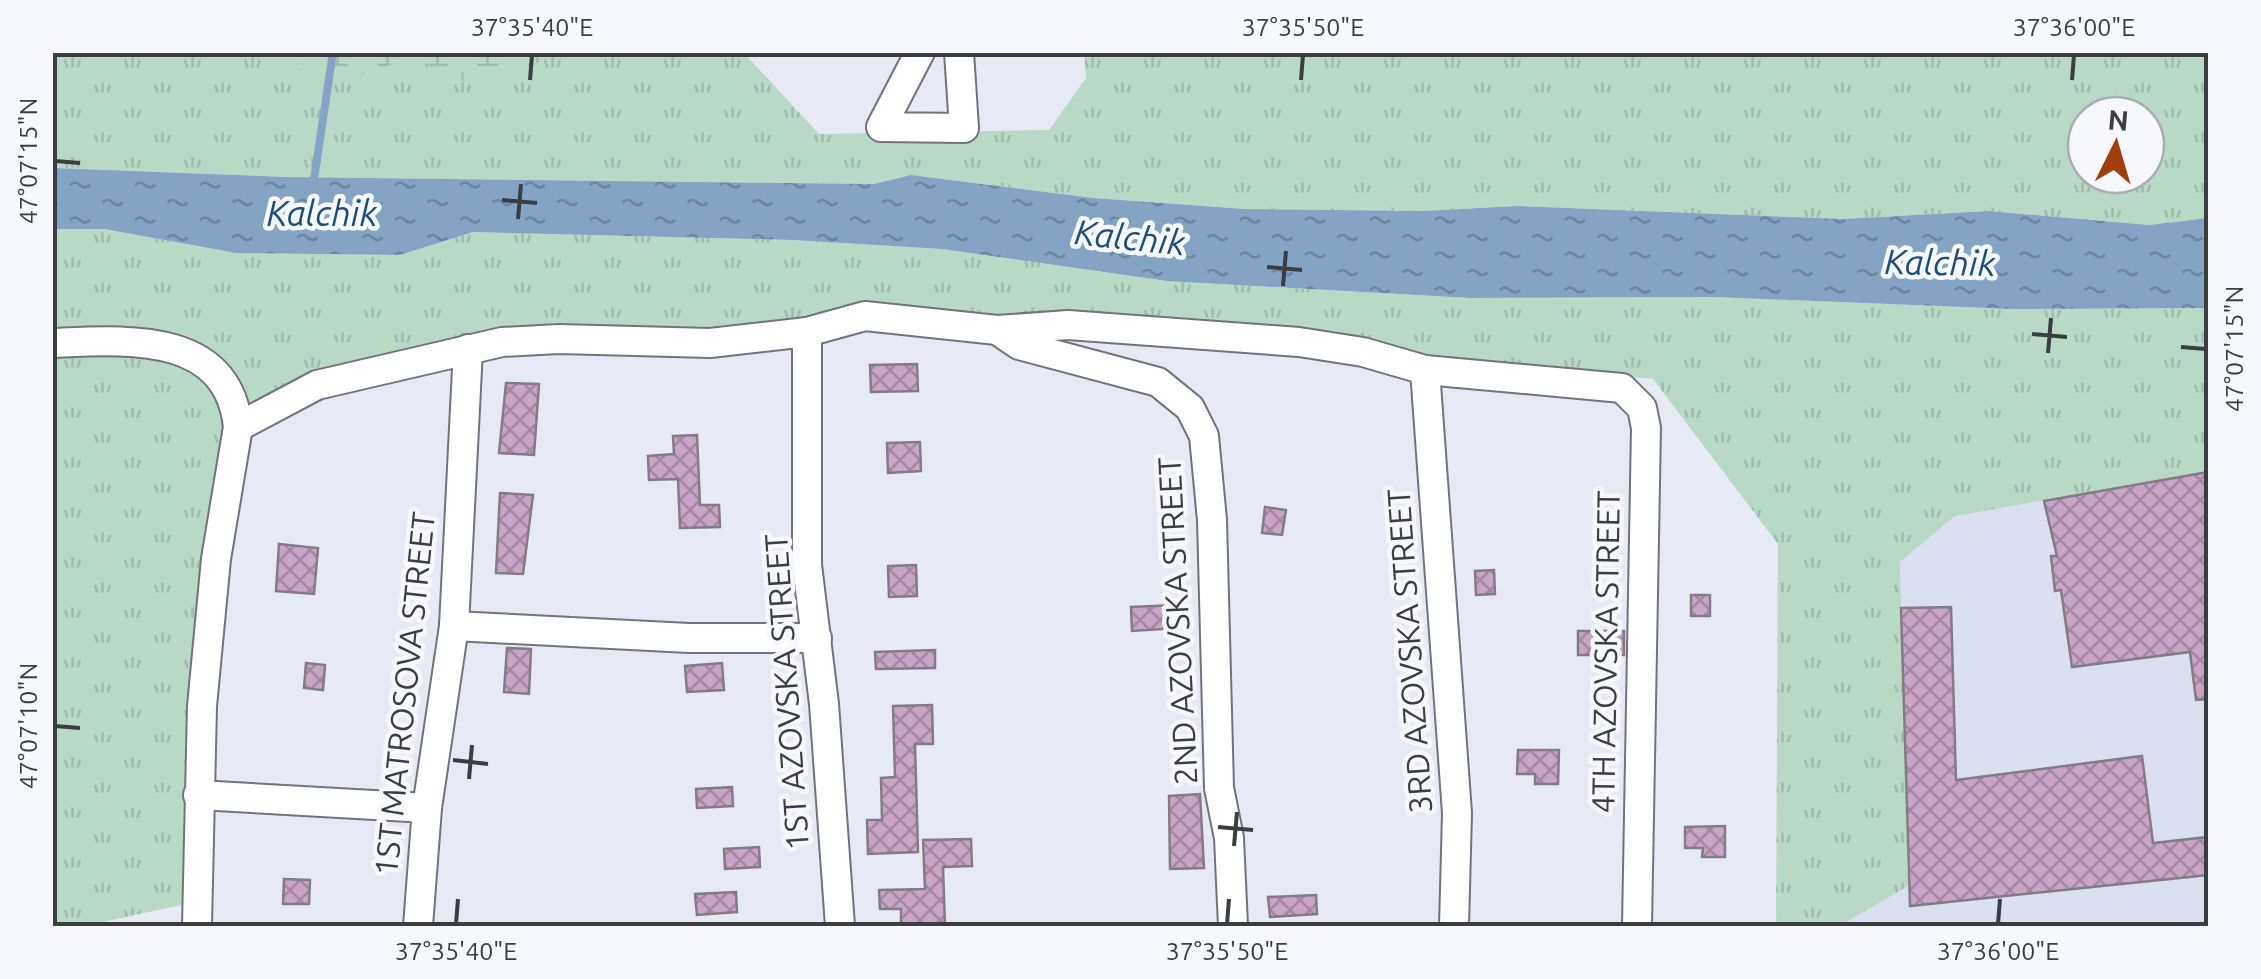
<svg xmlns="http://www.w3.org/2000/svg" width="2261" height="979" font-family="Ubuntu,sans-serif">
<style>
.built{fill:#dbe0f1}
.grass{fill:url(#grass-tufts);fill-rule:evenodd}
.wetland{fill:url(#wetland-marsh)}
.water{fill:url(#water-ripples)}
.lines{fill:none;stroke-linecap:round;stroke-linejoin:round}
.stream{stroke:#83a4c5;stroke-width:8}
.building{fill:url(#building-cross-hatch);stroke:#837c82;stroke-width:2.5}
.minor-casing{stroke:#72747d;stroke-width:32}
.minor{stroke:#fff;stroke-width:28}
.ticks{fill:none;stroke:#3c3d41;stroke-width:4}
.labels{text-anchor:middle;stroke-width:9;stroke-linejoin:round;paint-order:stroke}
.street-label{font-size:32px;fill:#3c3d41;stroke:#f6f8fd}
.water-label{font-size:35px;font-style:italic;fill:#1b4e7a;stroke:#f6f8fd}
.neatline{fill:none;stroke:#3c3d41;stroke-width:4}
.ticks-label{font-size:25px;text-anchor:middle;fill:#3c3d41}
</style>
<defs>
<pattern id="grass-tufts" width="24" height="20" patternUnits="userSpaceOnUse" patternTransform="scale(2.5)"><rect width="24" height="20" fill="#b9d9c7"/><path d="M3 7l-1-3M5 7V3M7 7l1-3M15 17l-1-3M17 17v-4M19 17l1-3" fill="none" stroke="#a0bbac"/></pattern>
<pattern id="wetland-marsh" width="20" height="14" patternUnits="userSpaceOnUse" patternTransform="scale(2.5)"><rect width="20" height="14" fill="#b9d9c7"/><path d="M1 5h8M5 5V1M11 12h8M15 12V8" fill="none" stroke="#a0bbac"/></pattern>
<pattern id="water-ripples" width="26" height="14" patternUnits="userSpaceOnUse" patternTransform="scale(2.5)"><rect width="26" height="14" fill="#83a4c5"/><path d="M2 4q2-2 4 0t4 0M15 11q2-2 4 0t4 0" fill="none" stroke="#6c87a2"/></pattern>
<pattern id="building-cross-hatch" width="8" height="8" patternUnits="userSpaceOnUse" patternTransform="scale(2.5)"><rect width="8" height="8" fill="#c8a5c6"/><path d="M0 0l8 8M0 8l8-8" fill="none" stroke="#a488a2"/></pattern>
</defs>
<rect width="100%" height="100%" fill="#e7eaf4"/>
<polygon class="built" points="2208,472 2208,926 1839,926 1908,885 1900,562 1955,516"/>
<g class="grass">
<path d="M53,53h691l75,81 230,-4 37,-52 -2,-25h1124v165l-59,7 -160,-14 -145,8 -327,-13 -94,5 -178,-2 -151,-11 -183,-23 -37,9 -587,-7 -234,-9zM2086,115h60v60h-60z"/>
<polygon points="53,229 104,229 236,253 400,255 473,232 793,240 942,249 1167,281 1470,298 1713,297 2012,309 2208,308 2208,472 1955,516 1900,562 1908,886 1839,926 1776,926 1778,544 1653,379 1434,361 1364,338 1085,314 1036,330 915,307 864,305 825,316 716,329 475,336 330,368 301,381 241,428 195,902 84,926 53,926"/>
</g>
<polygon class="wetland" points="291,53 558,53 533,65 462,81 423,62 393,64 348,78 297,65"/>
<polygon class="water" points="53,168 287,177 874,184 911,175 1094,198 1245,209 1423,211 1517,206 1843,219 1989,211 2149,225 2208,218 2208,308 2012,309 1713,297 1470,298 1167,281 942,249 793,240 473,232 400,255 236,253 104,229 53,229"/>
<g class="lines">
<polyline class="stream" points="313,186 333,52"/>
</g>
<g class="building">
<polygon points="917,364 918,391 871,392 870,365"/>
<polygon points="506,383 539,384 534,455 499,453"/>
<polygon points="697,435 700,505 719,505 720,527 680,528 678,479 649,480 648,456 674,454 673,436"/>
<polygon points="920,442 921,471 888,473 887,443"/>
<polygon points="2208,472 2208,699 2196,700 2190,652 2072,667 2061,590 2055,591 2051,556 2057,556 2044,501"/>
<polygon points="500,493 533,495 523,574 496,573"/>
<polygon points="1265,507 1286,510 1282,535 1262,533"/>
<polygon points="279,544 318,548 314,594 276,591"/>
<polygon points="916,565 917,596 889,597 888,566"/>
<polygon points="1494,570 1495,594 1476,595 1475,571"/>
<rect x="1691" y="595" width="19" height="21"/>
<polygon points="1177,605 1178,628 1132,631 1131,607"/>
<polygon points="1951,607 1956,780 2142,756 2153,843 2208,837 2208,875 1910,906 1901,608"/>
<rect x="1578" y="631" width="46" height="24"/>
<polygon points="507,648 531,649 529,694 504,692"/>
<polygon points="935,650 935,668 876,669 875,652"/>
<polygon points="306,663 325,665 323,690 304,688"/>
<polygon points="722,663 724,690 687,692 685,666"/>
<polygon points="932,705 933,744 915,744 918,852 868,854 867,820 882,820 881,778 895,777 893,706"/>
<polygon points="1518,750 1559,750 1558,784 1535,784 1535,774 1517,774"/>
<polygon points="732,787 733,806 697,808 696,789"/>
<polygon points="1200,794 1204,868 1170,869 1169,796"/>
<polygon points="1725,826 1725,857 1702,857 1703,848 1685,848 1685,827"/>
<polygon points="971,839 972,866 943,867 945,926 901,926 901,909 880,909 879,890 925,889 923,840"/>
<polygon points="759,847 760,867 725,869 724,849"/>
<polygon points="284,879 310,880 309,904 283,904"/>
<polygon points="736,892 737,912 697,915 695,894"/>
<polygon points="1316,895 1317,914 1270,917 1268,897"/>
</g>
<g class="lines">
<defs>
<g id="minor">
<polyline points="920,52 881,127 964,128 959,52"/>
<polyline points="997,330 1019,345 1158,382 1190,408 1204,436 1212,520 1219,788 1229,838 1233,926"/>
<polyline points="807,332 807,565 824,704 840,926"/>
<path d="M52,343c72,-3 176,-13 186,84l-22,132 -14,147 -5,220"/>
<polyline points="1425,370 1457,813 1454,926"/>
<polyline points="238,427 317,385 502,342 559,339 710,343 807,332 865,316 997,330 1068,325 1299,342 1363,352 1425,370 1622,388 1642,408 1646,428 1637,926"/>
<polyline points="454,626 689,638 817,638"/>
<polyline points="198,795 427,808"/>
<polyline points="418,926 427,808 454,626 468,349"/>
</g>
</defs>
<use href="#minor" class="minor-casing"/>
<use href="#minor" class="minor"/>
</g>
<path class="ticks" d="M530,80l2,-25M1301,80l2,-25M2072,80l2,-25M55,161l25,2M502,200l35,3M518,219l3,-35M1267,267l35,3M1283,286l3,-35M2032,334l35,3M2181,347l25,2M2048,353l3,-35M55,726l25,2M453,760l35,4M469,779l3,-34M1218,827l35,3M1234,846l3,-34M456,924l2,-25M1227,924l2,-25M1998,924l2,-25"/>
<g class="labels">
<g class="street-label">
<text transform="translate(1178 621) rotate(-93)" y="11">2ND AZOVSKA STREET</text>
<text transform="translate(1410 651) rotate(-94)" y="11">3RD AZOVSKA STREET</text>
<text transform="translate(1606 652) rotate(-89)" y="11">4TH AZOVSKA STREET</text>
<text transform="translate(787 692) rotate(-94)" y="11">1ST AZOVSKA STREET</text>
<text transform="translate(405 694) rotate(-84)" y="11">1ST MATROSOVA STREET</text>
</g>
<g class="water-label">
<text x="322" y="226">Kalchik</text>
<text transform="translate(1130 238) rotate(6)" y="12">Kalchik</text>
<text transform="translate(1940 263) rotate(1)" y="12">Kalchik</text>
</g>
</g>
<rect width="2261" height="979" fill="none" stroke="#f6f8fd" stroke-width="110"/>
<g transform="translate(2116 145) rotate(5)"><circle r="48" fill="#f6f8fd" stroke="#acadb2" stroke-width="2.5"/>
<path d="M0-8L18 38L0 25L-18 38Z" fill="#a23d0c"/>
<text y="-15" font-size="28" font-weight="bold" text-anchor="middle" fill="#3c3d41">N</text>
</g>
<rect x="55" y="55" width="2151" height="869" class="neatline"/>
<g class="ticks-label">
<text x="532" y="36">37°35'40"E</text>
<text x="1303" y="36">37°35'50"E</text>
<text x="2074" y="36">37°36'00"E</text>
<text transform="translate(28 161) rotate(-90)" y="9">47°07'15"N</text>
<text transform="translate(2234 349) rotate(-90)" y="9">47°07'15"N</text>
<text transform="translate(28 726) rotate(-90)" y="9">47°07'10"N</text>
<text x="456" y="960">37°35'40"E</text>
<text x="1227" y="960">37°35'50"E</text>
<text x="1998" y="960">37°36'00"E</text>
</g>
</svg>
